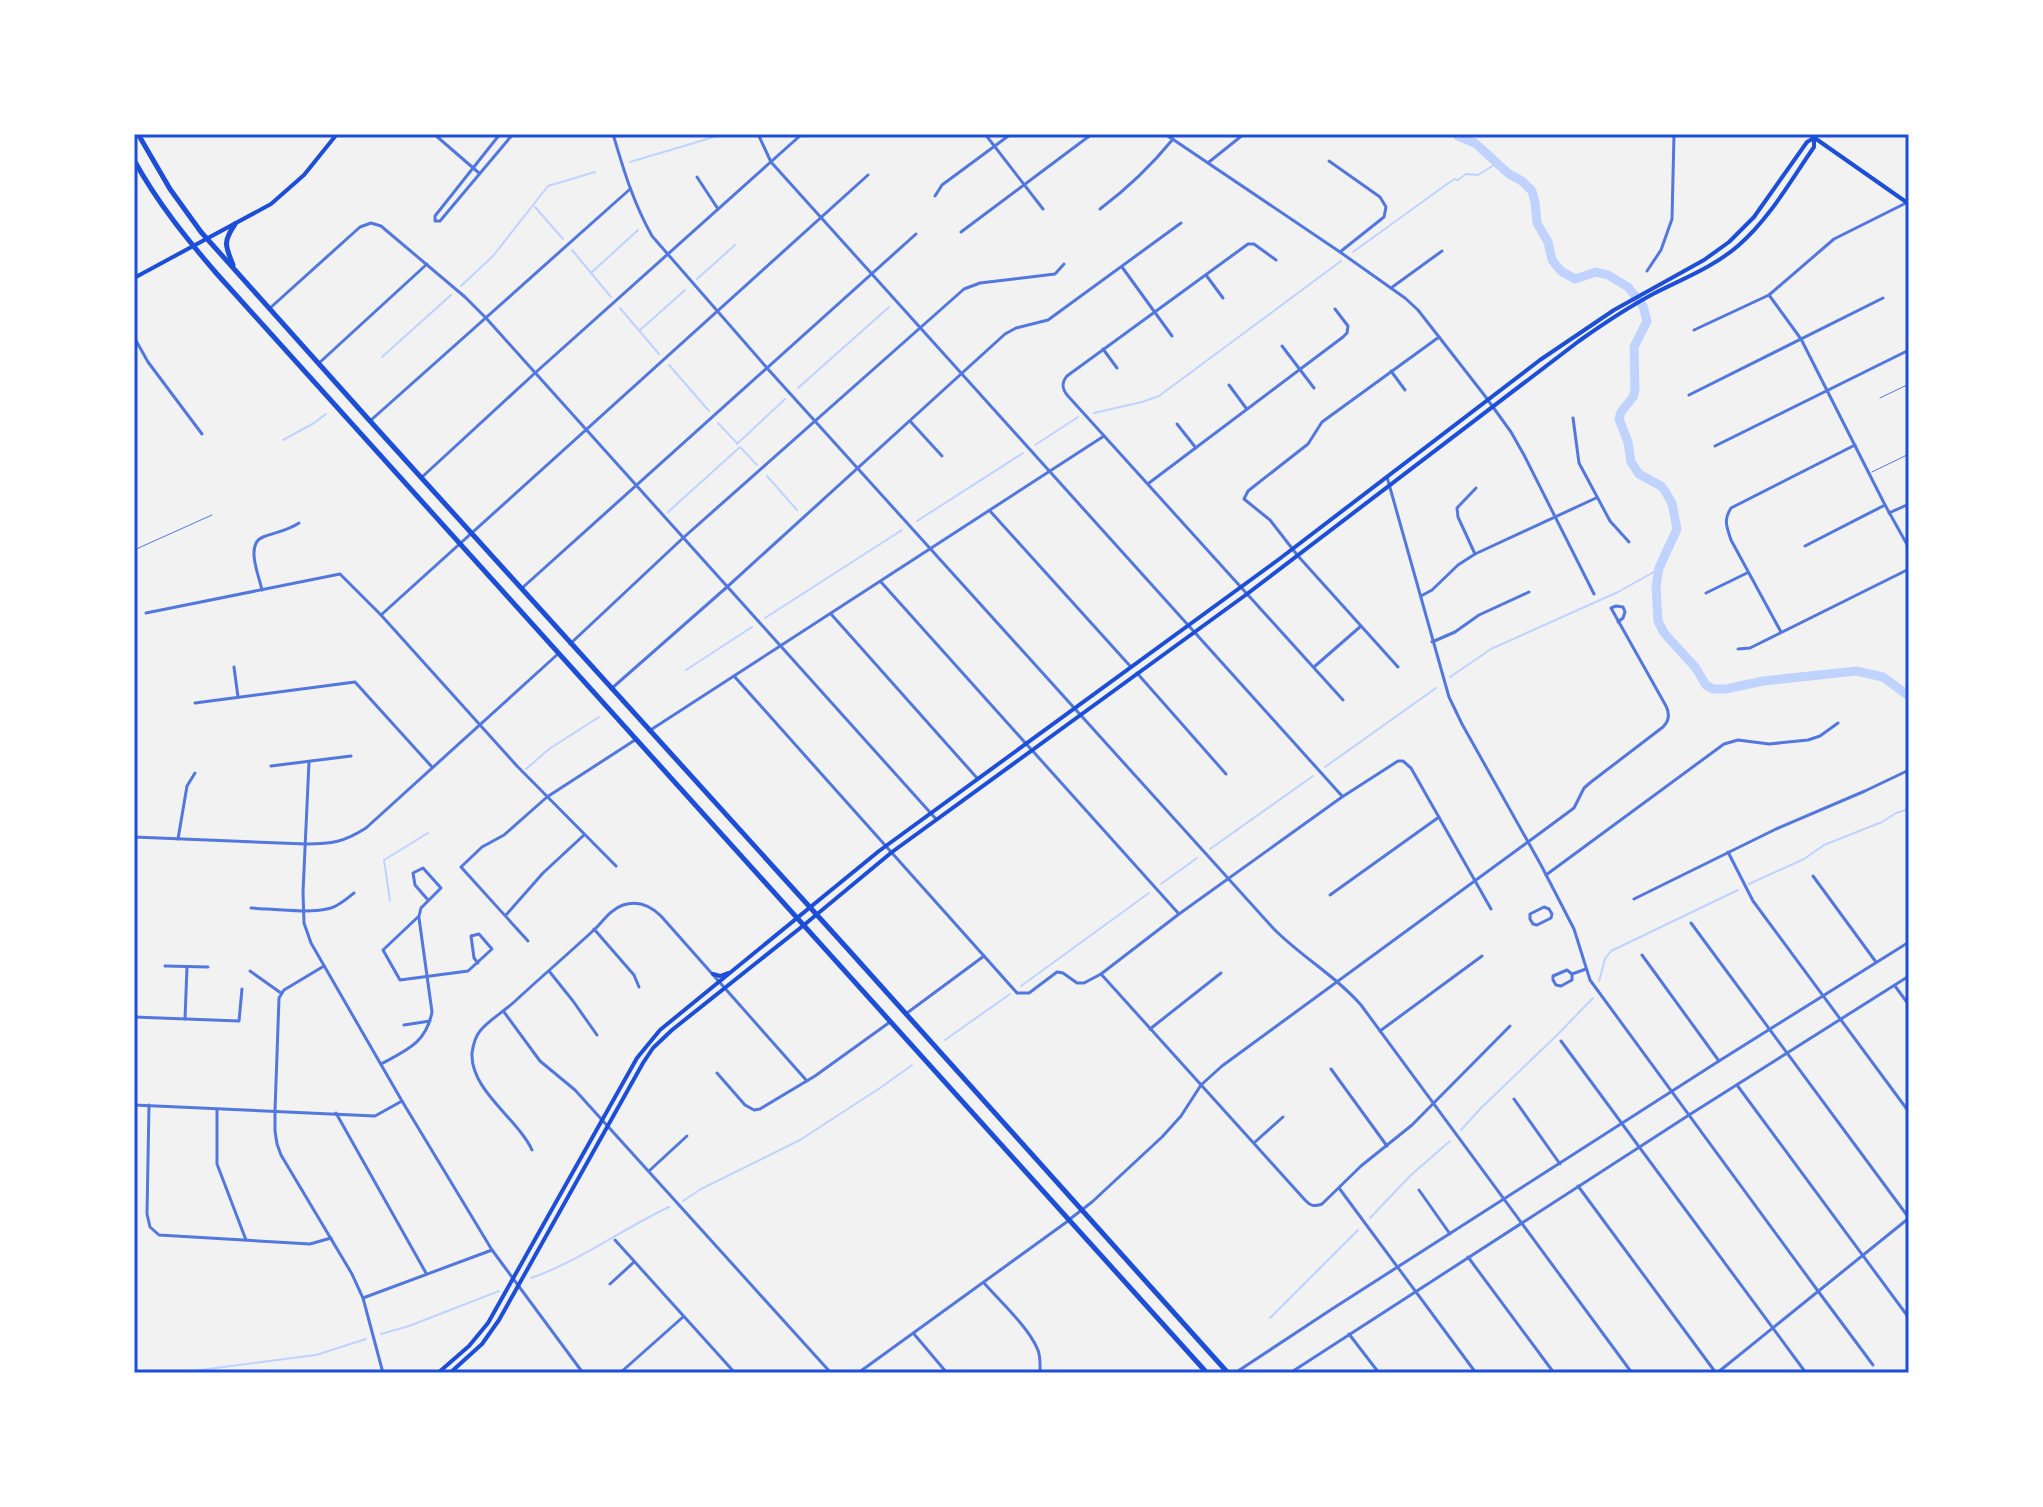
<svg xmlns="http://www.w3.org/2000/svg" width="2043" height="1507" font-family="Signika,sans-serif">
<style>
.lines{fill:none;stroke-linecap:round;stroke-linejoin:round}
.stream{stroke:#bfd3fe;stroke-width:2}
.river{stroke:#bfd3fe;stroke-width:9}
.service{stroke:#5277de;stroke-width:1}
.minor{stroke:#5277de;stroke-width:3}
.tertiary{stroke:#5277de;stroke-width:3}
.secondary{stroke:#1d4ed8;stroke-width:4}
.trunk{stroke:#1d4ed8;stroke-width:5}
.neatline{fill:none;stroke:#1d4ed8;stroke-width:3}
</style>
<rect width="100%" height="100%" fill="#f2f2f2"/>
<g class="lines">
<g class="stream">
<polyline points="630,162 724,134"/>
<polyline points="535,207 563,239"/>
<polyline points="572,250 611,297"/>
<polyline points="1353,252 1454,179 1458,180 1466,174 1478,175 1497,163"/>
<polyline points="591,273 638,230"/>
<polyline points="697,279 735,245"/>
<polyline points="461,286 493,256 548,186 595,172"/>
<polyline points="620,308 659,354"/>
<polyline points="639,331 685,290"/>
<polyline points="382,357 451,295"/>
<polyline points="669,365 709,411"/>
<polyline points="798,388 889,307"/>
<polyline points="1094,413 1142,402 1159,396 1341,261"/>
<polyline points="718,423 737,443"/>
<polyline points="283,440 314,423 326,414"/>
<polyline points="737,444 785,399"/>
<polyline points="1035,445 1078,417"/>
<polyline points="741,448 757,465"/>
<polyline points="767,476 797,510"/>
<polyline points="668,512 740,447"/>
<polyline points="917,521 1023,453"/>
<polyline points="765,618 902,530"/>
<polyline points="686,670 752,627"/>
<polyline points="1450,677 1491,649 1618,592 1652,573 1659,568"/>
<polyline points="1908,695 1909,693"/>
<polyline points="1325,767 1436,688"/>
<polyline points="526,769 549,749 599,717"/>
<polyline points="1210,849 1313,776"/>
<polyline points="1161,884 1197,858"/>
<polyline points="1749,884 1804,859 1824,845 1882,822 1896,813 1909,809"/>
<polyline points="390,901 384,860 428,833"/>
<polyline points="1599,981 1605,959 1611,951 1738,890"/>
<polyline points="1021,986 1149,893"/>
<polyline points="945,1040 1010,994"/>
<polyline points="1461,1130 1481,1108 1555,1037 1593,998"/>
<polyline points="683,1201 701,1189 800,1140 883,1086 912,1065"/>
<polyline points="1370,1218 1411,1175 1450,1141"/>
<path d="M531,1278c49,-17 91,-49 138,-71"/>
<polyline points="1270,1318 1358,1230"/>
<polyline points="381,1334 409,1326 499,1291"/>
<polyline points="177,1373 316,1355 366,1339"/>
</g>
<polyline class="river" points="1458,134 1458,136 1475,143 1509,174 1522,181 1532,191 1535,202 1537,223 1548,242 1552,260 1561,271 1575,279 1596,272 1608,275 1628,287 1643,306 1647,321 1634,347 1635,390 1633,397 1621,412 1619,419 1628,442 1631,462 1639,474 1661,486 1665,491 1672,503 1677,529 1659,568 1656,586 1658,621 1664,633 1695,667 1706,685 1713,689 1726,689 1763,681 1856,671 1883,677 1909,696"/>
<g class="service">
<polyline points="1880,398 1909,384"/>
<polyline points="1872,472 1909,454"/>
<polyline points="134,550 212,515"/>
</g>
<g class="minor">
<polyline points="434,134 479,173"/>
<polyline points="500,134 435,216 435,221 440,221 513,134"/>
<polyline points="758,134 771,162 1342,796"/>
<polyline points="985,134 1043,209"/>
<polyline points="1165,134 1340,252 1405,298 1418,310 1485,396 1511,432 1524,455 1594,594"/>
<polyline points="1329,161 1380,197 1386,207 1384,217 1340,252"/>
<polyline points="1209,162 1244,134"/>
<polyline points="697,177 718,209"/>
<polyline points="935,196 942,185 1011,134"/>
<path d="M1100,209c28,-21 51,-43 73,-70"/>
<polyline points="961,232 1092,134"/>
<path d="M1276,260l-22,-16h-6l-181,132c-6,7 -5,13 1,20l275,304"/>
<polyline points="1122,267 1172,336"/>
<polyline points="1647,271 1661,250 1672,219 1674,134"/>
<polyline points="1206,275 1223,298"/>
<polyline points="1391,288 1442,251"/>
<polyline points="1769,295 1801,339 1885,505 1909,548"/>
<polyline points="269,309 360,227 371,223 381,226 465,297 486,318 936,819"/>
<polyline points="1694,330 1769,295 1834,239 1906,203"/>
<polyline points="134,337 148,362 202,434"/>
<polyline points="1282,346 1314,388"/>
<polyline points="1103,349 1117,368"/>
<polyline points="318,364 427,264"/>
<polyline points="1391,371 1405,390"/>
<polyline points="1229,385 1246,408"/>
<polyline points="1689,395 1883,298"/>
<polyline points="1573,418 1579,463 1610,521 1629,542"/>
<polyline points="370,421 629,190"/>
<polyline points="910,421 942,456"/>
<polyline points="1177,424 1196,448"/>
<polyline points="1715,446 1909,350"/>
<polyline points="421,478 535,373 802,134"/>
<polyline points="1149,483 1343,337 1347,333 1348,326 1335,309"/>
<polyline points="990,511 1131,667"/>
<polyline points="1889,513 1909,504"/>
<polyline points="1805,546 1885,505"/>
<polyline points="1475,554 1458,517 1457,508 1476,488"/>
<polyline points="881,582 1179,914"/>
<polyline points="521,589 916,234"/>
<path d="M262,590c-3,-14 -17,-46 1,-53 13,-5 24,-6 36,-14"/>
<polyline points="1706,593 1747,573"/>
<polyline points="1421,596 1432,590 1458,565 1475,554 1596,498"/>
<polyline points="146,613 340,574 381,615 517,766 616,866"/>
<polyline points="831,614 977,778"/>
<polyline points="381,615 868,175"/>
<path d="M1781,632l-50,-92c-4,-13 -8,-19 0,-32l124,-63"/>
<polyline points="1432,642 1455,632 1479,615 1529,592"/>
<polyline points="570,644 683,538 964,289 980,283 1055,274 1064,264"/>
<polyline points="1738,649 1750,648 1909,569"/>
<polyline points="234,667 238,697"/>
<polyline points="1314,667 1361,626"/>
<polyline points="1398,667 1298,556 1270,520 1244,499 1248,491 1308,444 1322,422 1439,337"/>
<polyline points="1137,673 1226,774"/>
<polyline points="734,676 1017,993 1029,993 1057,972 1063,973 1077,983 1084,983 1101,974 1179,914 1342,797 1398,761 1403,761 1411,768 1491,909"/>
<polyline points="611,689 727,587 1005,334 1016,328 1048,320 1181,223"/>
<polyline points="195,703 355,682 432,767"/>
<polyline points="649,731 1104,436"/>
<polyline points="309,762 303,892 304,923 311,943 402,1101 492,1250 583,1373"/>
<polyline points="271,766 351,756"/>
<path d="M134,837l172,7c26,0 38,-2 60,-16l193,-175"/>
<polyline points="178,839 187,786 195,773"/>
<path d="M1528,842l46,-34 10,-20 7,-6 72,-55c6,-6 7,-13 3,-21l-55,-98 5,-2 7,1 2,5 -2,6 -5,4"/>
<polyline points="1728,852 1753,901 1909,1112"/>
<polyline points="1546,875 1724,744 1738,740 1769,744 1808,740 1820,736 1838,723"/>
<polyline points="1813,876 1876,962"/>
<polyline points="1330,895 1439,817"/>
<polyline points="1634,899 1776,829 1865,791 1909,770"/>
<polyline points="428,900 415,885 413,873 423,868 441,888 421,908 419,916 383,950 400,980 468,971 492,949 479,934 471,936 474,958 478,963"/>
<polygon points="1544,907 1549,909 1552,914 1551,918 1537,925 1533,924 1530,919 1530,914"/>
<path d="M251,908c22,1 60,6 80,0 9,-3 15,-9 23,-15"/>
<polyline points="506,915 543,873 584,835"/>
<polyline points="1691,923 1909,1218"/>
<polyline points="594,929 634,975 639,987"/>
<polyline points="528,941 461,867 482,847 504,835 547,797 635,740"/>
<polyline points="1642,955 1719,1061"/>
<polyline points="165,966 208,967"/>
<polyline points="324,966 284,990 279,998 275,1111 275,1131 277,1144 281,1155 352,1274 363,1298 383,1373"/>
<polygon points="1567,970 1572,974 1572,980 1561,986 1556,985 1553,980 1553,976"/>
<polyline points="250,971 281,993"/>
<polyline points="549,971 573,1001 597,1035"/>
<path d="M1101,974l204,226c6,6 9,7 17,4l39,-38 51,-41 98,-99"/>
<polyline points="1572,974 1586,969"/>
<polyline points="1895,986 1909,1005"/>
<polyline points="504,1012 540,1061 575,1090 831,1373"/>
<polyline points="907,1013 984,956"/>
<polyline points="134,1017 239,1021 242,989"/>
<polyline points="185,1019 187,967"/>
<polyline points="404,1025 430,1021"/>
<polyline points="1150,1029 1221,973"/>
<polyline points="1380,1031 1482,956"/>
<polyline points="1561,1041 1806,1373"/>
<path d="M381,1064c26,-14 45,-21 51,-52l-13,-94"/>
<polyline points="1331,1069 1387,1146"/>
<polyline points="717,1073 745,1105 754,1110 760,1109 815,1076 890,1022"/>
<polyline points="1737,1085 1909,1318"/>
<polyline points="1514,1099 1560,1164"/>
<polyline points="134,1105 375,1116 402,1101"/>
<polyline points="149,1105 147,1214 150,1227 159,1235 310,1244 331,1238"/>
<polyline points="217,1110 217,1164 246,1240"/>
<polyline points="336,1113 426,1273"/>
<polyline points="1255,1142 1283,1117"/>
<path d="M532,1150c-14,-31 -62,-60 -60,-97 1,-7 3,-16 8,-22 9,-11 23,-19 33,-28 27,-25 55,-49 82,-74 8,-8 16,-20 28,-24 15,-5 27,0 38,11l146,165"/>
<polyline points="649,1171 687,1136"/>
<polyline points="1578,1186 1716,1373"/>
<polyline points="1339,1188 1476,1373"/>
<polyline points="1419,1190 1450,1234"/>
<polyline points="615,1240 735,1373"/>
<polyline points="1468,1257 1554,1373"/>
<path d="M984,1283c16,18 44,44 53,65 4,7 3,17 3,25"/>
<polyline points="610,1284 634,1262"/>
<polyline points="1818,1291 1873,1365"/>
<polyline points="363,1298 492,1250"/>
<polyline points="914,1334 947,1373"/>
<polyline points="1349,1334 1379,1373"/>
<polyline points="620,1373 683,1317"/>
<polyline points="858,1373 1068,1221"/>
</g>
<g class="tertiary">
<path d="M613,134c11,37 20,68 39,102l115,132 506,560c27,28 62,47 88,77l271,368"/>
<polyline points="1387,477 1449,697 1462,724 1541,865 1574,929 1590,980 1818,1291"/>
<polyline points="1070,1219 1092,1202 1162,1137 1181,1116 1201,1085 1222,1066 1528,842"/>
<polyline points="1235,1373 1332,1309 1719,1061 1909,942"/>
<polyline points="1290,1373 1689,1115 1909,976"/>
<polyline points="1717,1373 1909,1218"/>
</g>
<g class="secondary">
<polyline points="1809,134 1909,204"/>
<polyline points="134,278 271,204 304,175 337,134"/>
<polyline points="713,974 720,976 728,973"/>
<polyline points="438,1373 469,1346 488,1323 637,1058 660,1030 879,851 1278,560 1540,360 1614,310 1704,260 1729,242 1754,217 1807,142 1814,138"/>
<path d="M450,1373l32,-29 17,-24 144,-257 10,-15 19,-18 132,-105 88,-73 355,-258 332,-253c24,-17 48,-33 74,-47 29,-15 61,-27 86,-49 31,-27 52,-65 75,-98v-9"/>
</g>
<g class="trunk">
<polyline points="138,134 170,189 201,232 370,421 846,947 1228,1373"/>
<path d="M134,160c23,42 52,78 83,114l990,1099"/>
<path d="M233,265c-8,-20 -10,-23 2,-41"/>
</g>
</g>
<rect width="2043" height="1507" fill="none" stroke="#ffffff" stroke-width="272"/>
<rect x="136" y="136" width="1771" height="1235" class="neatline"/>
</svg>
